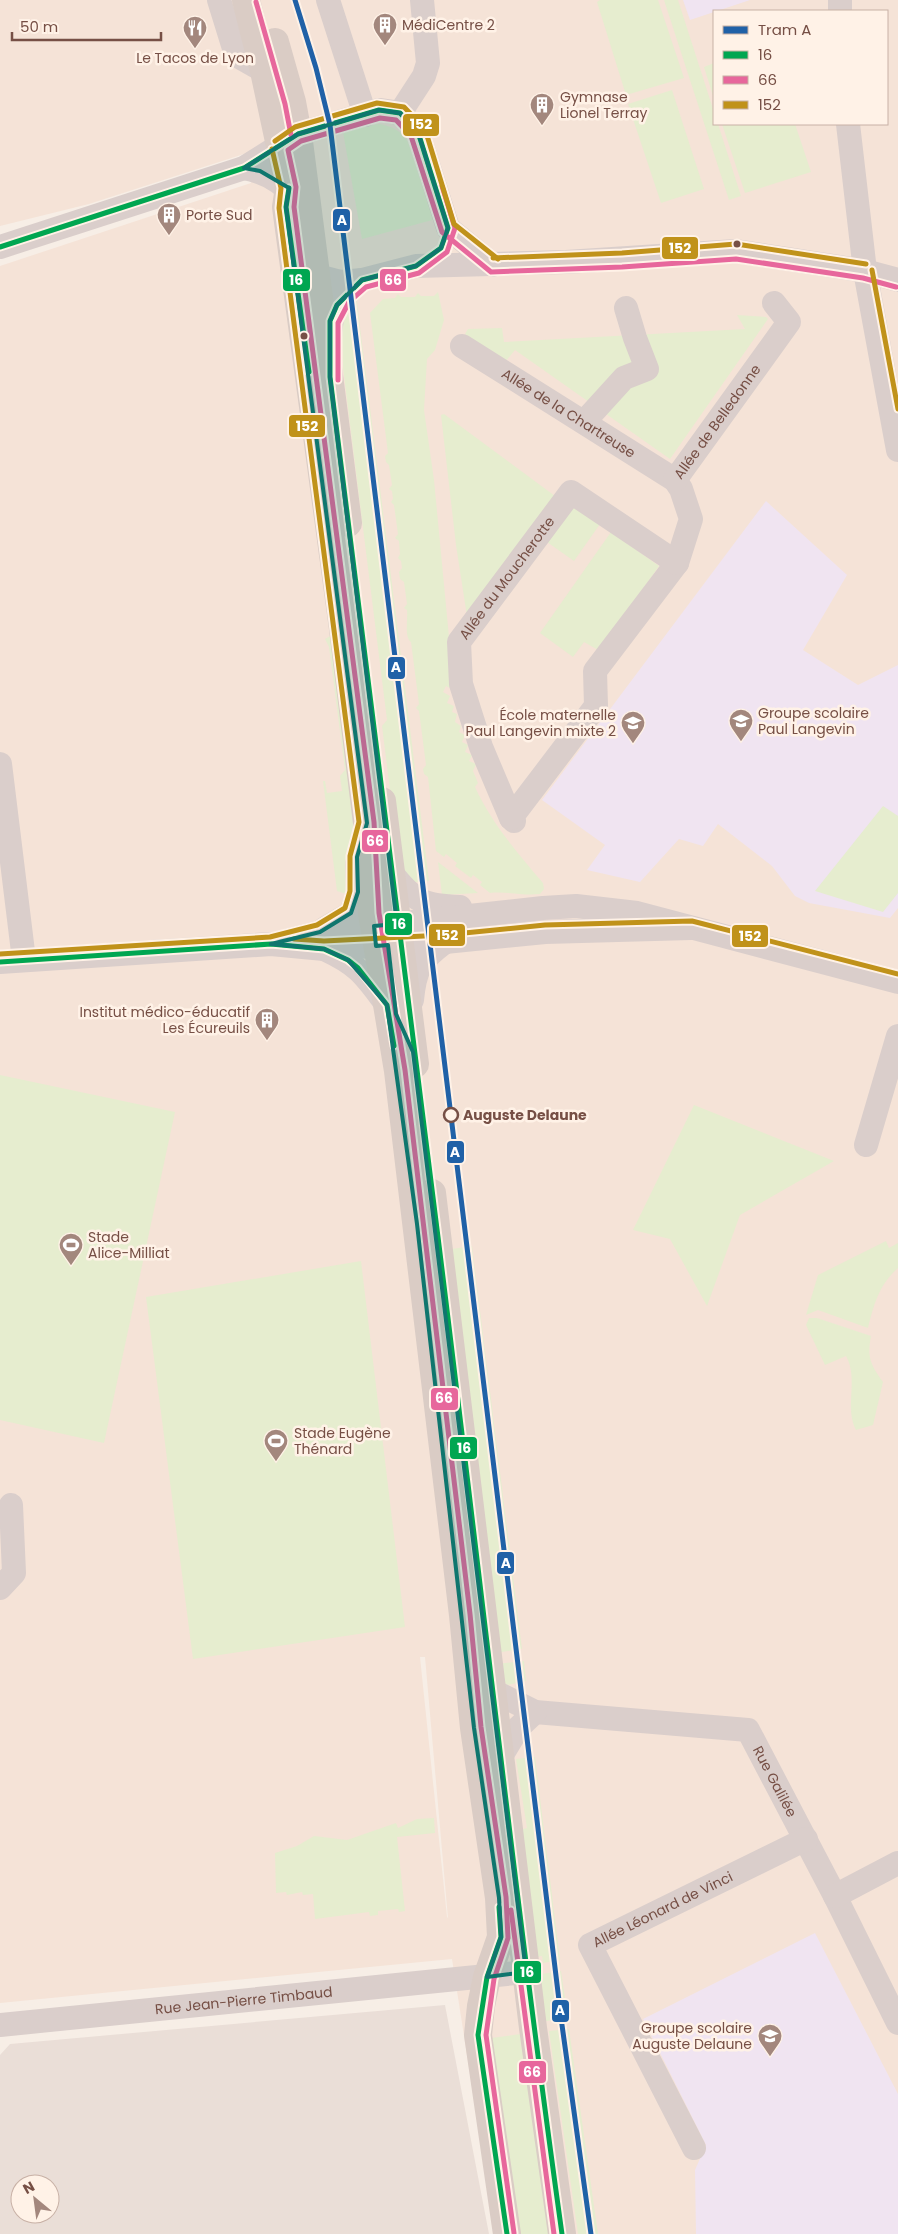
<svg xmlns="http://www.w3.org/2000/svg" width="898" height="2234" font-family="Poppins,sans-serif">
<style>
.residential{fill:#f5e3d7;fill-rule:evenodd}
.industrial{fill:#eaded7;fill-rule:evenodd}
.education{fill:#f0e4f1}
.green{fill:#e6edcf}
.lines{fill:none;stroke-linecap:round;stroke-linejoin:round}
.minor{stroke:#dacecb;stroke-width:24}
.major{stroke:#daccc5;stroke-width:28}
.bus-1-casing{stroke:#fff2e7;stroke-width:9}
.bus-2-casing{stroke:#fff2e7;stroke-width:9}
.bus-3-casing{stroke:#fff2e7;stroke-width:9}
.bus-1{stroke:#00a651;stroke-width:5}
.bus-2{stroke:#e7679c;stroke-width:5}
.bus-3{stroke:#c0921a;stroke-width:5}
.tram-1-casing{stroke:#fff2e7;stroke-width:9}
.tram-1{stroke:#2061a7;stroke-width:5}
.marked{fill:#0f766e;fill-opacity:0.2;stroke:#0f766e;stroke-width:4;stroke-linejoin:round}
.bus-dot{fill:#764f45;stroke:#fff2e7;stroke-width:2}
.stop-dot{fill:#fff2e7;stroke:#764f45;stroke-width:2.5}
.labels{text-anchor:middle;stroke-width:5;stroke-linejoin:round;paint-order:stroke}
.poi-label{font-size:14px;fill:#764f45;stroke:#fff2e7;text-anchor:start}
.street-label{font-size:14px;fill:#764f45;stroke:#fff2e7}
.stop-label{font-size:14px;font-weight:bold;fill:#764f45;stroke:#fff2e7;text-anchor:start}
.line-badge{stroke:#fff2e7;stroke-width:2}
.badge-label{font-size:14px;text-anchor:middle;font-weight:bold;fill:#fff}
</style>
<rect width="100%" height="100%" fill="#f7eee6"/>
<path class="residential" d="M0,0h898v2234h-403l-43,-275 -452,44v-1737l251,-83 -4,-30 -158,51 -89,22zM714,11h173v113h-173zM420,1657h5l23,261 -1,-1z"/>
<path class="industrial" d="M445,2005l44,229h-489v-179l10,-11zM20,2184h30v30h-30z"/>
<g class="education">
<polygon points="683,0 750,0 690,20"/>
<polygon points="766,501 847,575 803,650 858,685 898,665 898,908 890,918 809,903 795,896 772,866 718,824 703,846 679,839 640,882 587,870 605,845 542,800"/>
<polygon points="815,1933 898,2094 898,2234 696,2234 695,2170 706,2145 643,2019"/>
</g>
<g class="green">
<polygon points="600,0 658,0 684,78 626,95 597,2"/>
<polygon points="664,0 678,0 714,112 714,124 718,124 741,196 729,200"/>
<polygon points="714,63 714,99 704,67"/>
<polygon points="672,90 704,189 661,203 628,104"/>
<path d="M380,124c13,3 20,6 28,18l28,77 -74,20 -19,-107 25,-7z"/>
<polygon points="722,124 795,124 811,172 745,193"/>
<path d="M438,292l6,28 -9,30 -8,9 -3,51 10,70 17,178 9,35 -14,-7 -3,6 7,4 -3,7 7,3 -2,6 5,2 -2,8 6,4 -2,6 6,3 -3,7 6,3 -3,7 7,3 -3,6 7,3 -3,7 5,12 -3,4c17,37 42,65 68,96l1,6 -4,5c-17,2 -33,-3 -50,-1l-10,-8 2,-3 -9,-7 -2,3 -16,-12 2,-3 -11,-9 -2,3 -8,-6 -8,-74 -4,-3 -1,-5 3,-4 -7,-54 -3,-3 3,-4 -8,-62c-7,-6 -3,-21 -4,-32l-3,-2 3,-4 -3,-22 -4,-3 -1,-7 3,-4 -1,-7 -3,-3 2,-4 -1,-13 -4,-3 3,-4 -4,-29 -3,-3 2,-3 -1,-8 -3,-2 3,-4 -3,-20 -3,-3 -1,-6 3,-3 -18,-140 13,-14 12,-1 3,-4 3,3h14l3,-4 3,3h13z"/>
<polygon points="356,295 429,881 407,883 394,822 382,726 387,720 343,368 341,317"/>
<polygon points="737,315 766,317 768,319 670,459 515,350 505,362 465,334 468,329 502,328 504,342 745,329"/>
<polygon points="444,414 559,499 468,623 456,545 441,415"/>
<polygon points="573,505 600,524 574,561 547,542"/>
<polygon points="611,532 659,566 600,651 584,642 573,657 540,633"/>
<polygon points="332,635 352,801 356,854 352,896 337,891 323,781 325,781 327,793 342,791 340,776 345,770 329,647 325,639"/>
<polygon points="883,806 898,816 898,893 883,912 815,891"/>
<polygon points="438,862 478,893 442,895"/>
<polygon points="0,1075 175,1112 104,1443 0,1420"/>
<polygon points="694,1105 834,1161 740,1215 707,1306 670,1239 633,1230"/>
<path d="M886,1241l3,7 9,-5v25c-19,17 -24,36 -30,60l-50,-18 -12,5 12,-40z"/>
<polygon points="472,1246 522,1649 494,1653 445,1250"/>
<polygon points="361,1261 405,1627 193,1659 146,1297"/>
<path d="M809,1318h8l54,18c-4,21 -1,28 12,46l-10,43 -17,5c-12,-23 3,-51 -10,-74l-21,9 -19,-40z"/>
<polygon points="524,1661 526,1681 507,1685 501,1678 496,1664"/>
<polygon points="535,1757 560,1960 543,1963 542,1956 532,1958 516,1831 527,1828 516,1759"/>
<polygon points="434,1818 435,1833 397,1837 405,1911 399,1912 398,1909 378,1911 378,1915 370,1916 369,1912 315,1919 313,1894 303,1895 302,1892 287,1895 286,1892 276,1893 275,1853 297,1846 314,1836 347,1840 396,1823 398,1828 417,1819"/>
<polygon points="561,1971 568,2018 540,2022 535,1982 543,1980 542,1974"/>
<polygon points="569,2029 598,2234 578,2234 549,2031"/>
<polygon points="528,2033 554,2234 510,2234 484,2039"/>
</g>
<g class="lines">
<g class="minor">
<polyline points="219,0 236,55 264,71"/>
<polyline points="328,0 365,115"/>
<polyline points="840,0 840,11"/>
<polyline points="400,113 424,76 428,63 422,0"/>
<polyline points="848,124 865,271 898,450"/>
<path d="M244,168c21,4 40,14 52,32"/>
<polyline points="0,247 244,168 298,134 379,110 400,113 418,132 448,228 493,265"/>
<polyline points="308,259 310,267 318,276 341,282 362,280 416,266 566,262 736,251 865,271 898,280"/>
<path d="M330,341c0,-32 8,-41 32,-61"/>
<path id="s1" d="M462,346l213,134 6,9 10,30 -14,44 -82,108 1,35 -85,112 3,3"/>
<polyline points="584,422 624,378 647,369 635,338 626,308"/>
<path id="s2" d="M675,480l114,-158 -15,-19"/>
<polyline points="0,764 24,960"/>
<path id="s3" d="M511,818l-30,-71 -20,-63 -2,-42 112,-150 106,71"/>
<path d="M391,872c22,29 33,34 69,35"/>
<polyline points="324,929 351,913 358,892 357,864"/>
<polyline points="289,940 320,932 543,908 576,906 637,913 898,982"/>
<path d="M326,950c34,16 39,26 61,55"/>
<polyline points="0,962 271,944 324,949 445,942 545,932 691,928"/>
<path d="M412,1000c3,-32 8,-39 33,-58"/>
<polyline points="866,1145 898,1036"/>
<polyline points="0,1588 14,1573 11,1505"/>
<path id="s4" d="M478,1691l13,-1 44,22 213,18 87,166 63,127"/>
<polyline points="500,1758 518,1728 535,1712"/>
<polyline points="835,1896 898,1863"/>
<path id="s5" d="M0,2025l526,-53"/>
<path id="s6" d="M694,2148l-104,-203 216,-106"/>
</g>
<g class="major">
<polyline points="246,0 264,71 289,188 286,207 342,621 367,823 372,914 398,1071 463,1615 474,1728 499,1898 501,1937 487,1977 481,2006 478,2035 507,2234"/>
<polyline points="275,42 292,102 298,134 348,523"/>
<polyline points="382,801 415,1064"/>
<polyline points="432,1193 533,2028 562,2234"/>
</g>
<defs>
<g id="bus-1">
<polyline points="289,188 286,207 309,372"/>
<path d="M0,247l244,-79 54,-34 81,-24 21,3 18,19 30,96 -7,20 -25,18 -54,14 -25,25 -7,16v56c36,289 73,579 109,868 41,330 77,660 123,989"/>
<polyline points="0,962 271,944 324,949 348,960 358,968 387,1005 394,1046"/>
<polyline points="499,1907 501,1937 487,1977 478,2035 507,2234"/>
</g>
<g id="bus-2">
<polyline points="256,2 285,104 291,135"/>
<polyline points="338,380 338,323 349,302 366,287 419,273 447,252 455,228 442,186"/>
<polyline points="511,1910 554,2234"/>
<polyline points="514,2233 486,2035 494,1979 508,1938 506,1897 481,1727 470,1614 405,1070 379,913 374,822 294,207 296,187 288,150 301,141 380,118 396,120 411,136 442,232 491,272 622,267 736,259 863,278 896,287"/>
</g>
<g id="bus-3">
<polyline points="275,141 295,127 377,103 404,107 425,129 454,224 498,259"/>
<polyline points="493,258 622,253 736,244 866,264"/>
<polyline points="872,270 898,409"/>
<polyline points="294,939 324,941 444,935 545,925 692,921 898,974"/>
<polyline points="0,954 270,937 317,925 345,908 350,891 350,856 359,822 279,208 281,188 272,149"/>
</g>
</defs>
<use href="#bus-1" class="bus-1-casing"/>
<use href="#bus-2" class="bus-2-casing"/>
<use href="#bus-3" class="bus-3-casing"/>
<use href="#bus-1" class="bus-1"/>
<use href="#bus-2" class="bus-2"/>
<use href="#bus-3" class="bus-3"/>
<defs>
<polyline id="tram-1" points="295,0 316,68 330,125 562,2025 591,2234"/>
</defs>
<use href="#tram-1" class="tram-1-casing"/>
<use href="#tram-1" class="tram-1"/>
</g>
<path class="marked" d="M379,110l21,3 18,19 30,96 -7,20 -25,18 -54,14 -25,25 -7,16v56l67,547 -23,2 2,20 12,-1 8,69 17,38 113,920 -39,5 14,-40 -2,-39 -25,-170 -57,-504 -30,-219 -39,-45 -24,-11 -53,-5 49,-12 31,-19 7,-21 -1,-35 10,-34 -81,-616 3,-19 -29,-17 -16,-3 54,-34z"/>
<defs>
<symbol id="building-pin" viewBox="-11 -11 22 30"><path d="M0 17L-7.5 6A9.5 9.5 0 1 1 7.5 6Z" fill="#a3877d" stroke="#fff2e7"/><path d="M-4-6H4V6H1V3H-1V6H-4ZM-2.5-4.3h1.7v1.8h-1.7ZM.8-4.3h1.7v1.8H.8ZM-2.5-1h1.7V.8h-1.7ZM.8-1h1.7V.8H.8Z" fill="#fff"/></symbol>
<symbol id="restaurant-pin" viewBox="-11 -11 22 30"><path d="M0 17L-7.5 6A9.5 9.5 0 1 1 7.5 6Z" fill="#a3877d" stroke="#fff2e7"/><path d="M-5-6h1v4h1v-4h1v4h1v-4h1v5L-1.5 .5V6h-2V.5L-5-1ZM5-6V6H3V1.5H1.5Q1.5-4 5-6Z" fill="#fff"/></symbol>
<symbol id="school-pin" viewBox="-11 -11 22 30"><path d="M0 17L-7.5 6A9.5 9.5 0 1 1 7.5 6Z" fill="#a3877d" stroke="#fff2e7"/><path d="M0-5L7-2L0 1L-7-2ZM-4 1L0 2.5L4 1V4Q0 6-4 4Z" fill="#fff"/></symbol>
<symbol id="stadium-pin" viewBox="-11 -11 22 30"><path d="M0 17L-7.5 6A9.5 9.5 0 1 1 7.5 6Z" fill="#a3877d" stroke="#fff2e7"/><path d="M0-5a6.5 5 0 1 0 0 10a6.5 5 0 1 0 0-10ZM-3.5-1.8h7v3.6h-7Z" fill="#fff"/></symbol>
</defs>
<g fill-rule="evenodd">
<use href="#building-pin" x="371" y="11" width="28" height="38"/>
<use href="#restaurant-pin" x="181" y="14" width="28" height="38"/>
<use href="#building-pin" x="528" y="91" width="28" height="38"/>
<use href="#building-pin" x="155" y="201" width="28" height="38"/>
<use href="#school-pin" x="727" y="707" width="28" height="38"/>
<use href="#school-pin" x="619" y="709" width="28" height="38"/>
<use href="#building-pin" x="253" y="1006" width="28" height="38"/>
<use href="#stadium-pin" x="57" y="1231" width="28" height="38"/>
<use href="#stadium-pin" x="262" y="1427" width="28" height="38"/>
<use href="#school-pin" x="756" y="2022" width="28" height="38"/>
</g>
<g class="bus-dot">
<circle cx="737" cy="244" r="4.5"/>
<circle cx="304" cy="336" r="4.5"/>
</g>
<circle class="stop-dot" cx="451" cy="1115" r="7"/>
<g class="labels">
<g class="poi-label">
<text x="402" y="30">MédiCentre 2</text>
<text x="195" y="63" text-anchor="middle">Le Tacos de Lyon</text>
<text x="560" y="102">Gymnase<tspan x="560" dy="16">Lionel Terray</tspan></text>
<text x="186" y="220">Porte Sud</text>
<text x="758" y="718">Groupe scolaire<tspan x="758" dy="16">Paul Langevin</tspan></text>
<text x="616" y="720" text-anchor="end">École maternelle<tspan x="616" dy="16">Paul Langevin mixte 2</tspan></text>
<text x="250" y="1017" text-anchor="end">Institut médico-éducatif<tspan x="250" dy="16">Les Écureuils</tspan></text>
<text x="88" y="1242">Stade<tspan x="88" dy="16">Alice-Milliat</tspan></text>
<text x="294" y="1438">Stade Eugène<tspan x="294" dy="16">Thénard</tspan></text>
<text x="752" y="2033" text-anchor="end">Groupe scolaire<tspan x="752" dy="16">Auguste Delaune</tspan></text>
</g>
<g class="street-label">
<text dy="5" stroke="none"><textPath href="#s1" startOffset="126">Allée de la Chartreuse</textPath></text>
<text dy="5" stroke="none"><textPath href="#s2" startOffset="72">Allée de Belledonne</textPath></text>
<text dy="5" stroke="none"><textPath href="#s3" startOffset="265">Allée du Moucherotte</textPath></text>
<text dy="5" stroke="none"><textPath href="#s4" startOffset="334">Rue Galilée</textPath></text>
<text dy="5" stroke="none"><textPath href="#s6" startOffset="309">Allée Léonard de Vinci</textPath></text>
<text dy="5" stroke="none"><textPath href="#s5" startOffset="245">Rue Jean-Pierre Timbaud</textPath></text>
</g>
<g class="stop-label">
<text x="463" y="1120">Auguste Delaune</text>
</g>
</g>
<g class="line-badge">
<rect x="402" y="113" width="38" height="24" rx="5" fill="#c0921a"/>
<rect x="332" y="208" width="19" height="24" rx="5" fill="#2061a7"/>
<rect x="661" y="236" width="38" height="24" rx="5" fill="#c0921a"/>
<rect x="379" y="268" width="28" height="24" rx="5" fill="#e7679c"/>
<rect x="282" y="268" width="29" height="24" rx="5" fill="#00a651"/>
<rect x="288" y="414" width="38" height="24" rx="5" fill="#c0921a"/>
<rect x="387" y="656" width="19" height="24" rx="5" fill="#2061a7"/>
<rect x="361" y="829" width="28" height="24" rx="5" fill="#e7679c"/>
<rect x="384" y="912" width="29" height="24" rx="5" fill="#00a651"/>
<rect x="428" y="923" width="38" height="24" rx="5" fill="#c0921a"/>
<rect x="731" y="924" width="38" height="24" rx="5" fill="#c0921a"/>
<rect x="446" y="1140" width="19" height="24" rx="5" fill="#2061a7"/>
<rect x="430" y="1387" width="29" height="24" rx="5" fill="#e7679c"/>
<rect x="449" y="1436" width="29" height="24" rx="5" fill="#00a651"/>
<rect x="496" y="1551" width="19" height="24" rx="5" fill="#2061a7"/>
<rect x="513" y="1960" width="29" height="24" rx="5" fill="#00a651"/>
<rect x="551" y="1999" width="19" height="24" rx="5" fill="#2061a7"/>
<rect x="518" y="2060" width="29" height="24" rx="5" fill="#e7679c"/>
</g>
<g class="badge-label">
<text x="421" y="129">152</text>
<text x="342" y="225">A</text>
<text x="680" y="253">152</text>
<text x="393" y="285">66</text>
<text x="296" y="285">16</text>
<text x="307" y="431">152</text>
<text x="396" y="672">A</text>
<text x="375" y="846">66</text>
<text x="399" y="929">16</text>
<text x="447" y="940">152</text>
<text x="750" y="941">152</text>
<text x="455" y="1157">A</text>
<text x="444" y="1403">66</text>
<text x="464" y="1453">16</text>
<text x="506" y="1568">A</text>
<text x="527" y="1977">16</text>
<text x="560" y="2015">A</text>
<text x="532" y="2077">66</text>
</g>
<rect x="713" y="10" width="175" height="115" fill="#fff2e7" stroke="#c8b1a6"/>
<rect x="723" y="26" width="25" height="8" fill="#2061a7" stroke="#c8b1a6"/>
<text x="758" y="35" font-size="15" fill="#764f45">Tram A</text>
<rect x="723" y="51" width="25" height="8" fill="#00a651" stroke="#c8b1a6"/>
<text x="758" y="60" font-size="15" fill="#764f45">16</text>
<rect x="723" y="76" width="25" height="8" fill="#e7679c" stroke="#c8b1a6"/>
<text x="758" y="85" font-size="15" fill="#764f45">66</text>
<rect x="723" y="101" width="25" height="8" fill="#c0921a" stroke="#c8b1a6"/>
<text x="758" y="110" font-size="15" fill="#764f45">152</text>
<g transform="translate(35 2199) rotate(331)"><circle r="24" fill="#fff2e7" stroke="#c8b1a6"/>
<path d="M0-4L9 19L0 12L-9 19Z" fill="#a3877d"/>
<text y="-8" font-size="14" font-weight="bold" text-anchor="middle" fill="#764f45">N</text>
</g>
<path d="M12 32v8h149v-8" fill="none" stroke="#764f45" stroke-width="2.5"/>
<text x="20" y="32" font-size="15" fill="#764f45" stroke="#fff2e7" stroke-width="4" paint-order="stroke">50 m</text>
</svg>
